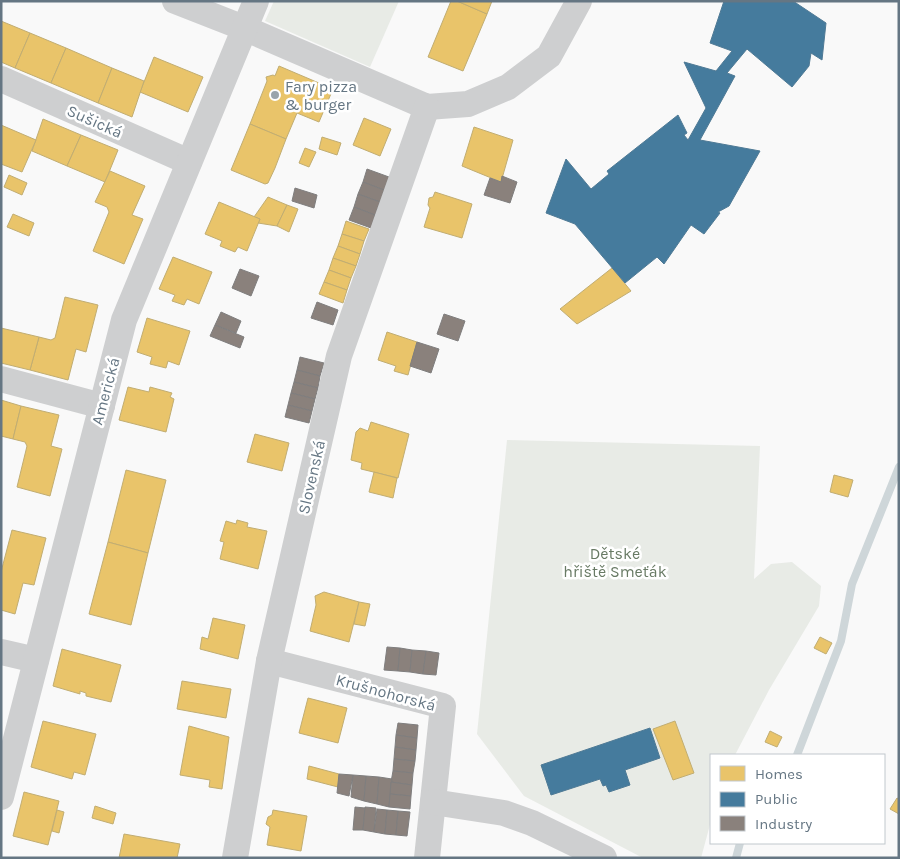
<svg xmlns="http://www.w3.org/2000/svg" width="900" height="859" font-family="Karla,sans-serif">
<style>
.green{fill:#e8ebe6}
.homes{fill:#e9c46a;stroke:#c1ad72}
.public{fill:#457b9d;stroke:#4f7a95}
.industry{fill:#8a817c;stroke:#7f7e7e}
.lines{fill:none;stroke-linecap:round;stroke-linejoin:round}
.stream{stroke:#ced6d9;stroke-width:8}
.minor{stroke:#cecfd0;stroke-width:26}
.poi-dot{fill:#99a4ac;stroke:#fff;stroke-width:2}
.labels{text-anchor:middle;stroke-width:5;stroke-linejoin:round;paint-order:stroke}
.poi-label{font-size:16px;fill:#657683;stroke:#fff;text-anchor:start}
.street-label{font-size:16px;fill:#657683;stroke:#fff}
.park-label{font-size:16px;fill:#687a64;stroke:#fff}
</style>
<rect width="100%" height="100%" fill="#f9f9f9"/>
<g class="green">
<polygon points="274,1 399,1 370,67 265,21"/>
<polygon points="507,440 760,446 754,579 771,564 792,562 821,586 819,606 769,690 735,755 711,755 711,821 701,858 643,858 524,796 477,734"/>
</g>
<g class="homes">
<polygon points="451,1 457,1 487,14 463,71 428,57"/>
<polygon points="457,1 492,1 487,14"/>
<polygon points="1,21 30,33 15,68 1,62"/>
<polygon points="30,33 66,48 51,83 15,68"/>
<polygon points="66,48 112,68 98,103 51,83"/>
<polygon points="154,57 203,77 188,112 140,92"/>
<polygon points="279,66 333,89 319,122 297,113 286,139 250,124 267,81 266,77 273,75 275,76"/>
<polygon points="112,68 144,81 132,117 98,103"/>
<polygon points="364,118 391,129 380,156 353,145"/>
<polygon points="43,119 81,135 67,166 32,151"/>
<polygon points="250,124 286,139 275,168 268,183 265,184 231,170"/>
<polygon points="1,125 36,140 22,172 1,164"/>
<polygon points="474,127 513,140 501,182 462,166"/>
<polygon points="81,135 118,150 105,182 67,166"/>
<polygon points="322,137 341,143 337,155 319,149"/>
<polygon points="305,148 316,152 309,167 299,163"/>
<polygon points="110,171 145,186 132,215 143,219 124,264 93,251 109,212 107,207 95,202"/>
<polygon points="9,175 27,183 22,195 4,187"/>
<polygon points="435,192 472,204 462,238 424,227 430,208 428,205 429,198 433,197"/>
<polygon points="268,197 287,205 277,226 258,223 260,219 254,217"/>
<polygon points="219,202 260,219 247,251 238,247 235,252 220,246 222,241 205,234"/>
<polygon points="287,205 298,209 289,232 277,226"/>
<polygon points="13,214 34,223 29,236 7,227"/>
<polygon points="346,221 369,229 364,241 342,234"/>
<polygon points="342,234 364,241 360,254 338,246"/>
<polygon points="338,246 360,254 356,266 333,258"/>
<polygon points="173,257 212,272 199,304 187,299 184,305 172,301 175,295 159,289"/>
<polygon points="333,258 356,266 351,278 329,270"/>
<polygon points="612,268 631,291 577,324 560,309"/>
<polygon points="329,270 351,278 347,290 324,282"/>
<polygon points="324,282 347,290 343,303 319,294"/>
<polygon points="65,297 98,305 86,352 76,349 68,380 30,370 39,337 51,340 55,338"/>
<polygon points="147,318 190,331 179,365 168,361 166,368 150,364 152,357 137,352"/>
<polygon points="1,328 39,337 30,370 1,363"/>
<polygon points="387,332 417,342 408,375 394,371 396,366 378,360"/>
<polygon points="128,387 149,392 150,387 172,393 170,397 174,399 166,432 119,420"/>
<polygon points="1,400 21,406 13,439 1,436"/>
<polygon points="21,406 59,415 51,446 62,449 50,496 17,487 27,446 25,442 13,439"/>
<polygon points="371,422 409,434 398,478 361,469 362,463 351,460 356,432 360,428 368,431"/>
<polygon points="255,434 289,443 282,471 247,462"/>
<polygon points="126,470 166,480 148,553 108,542"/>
<polygon points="374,472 397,478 393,498 369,492"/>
<polygon points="834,475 853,480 848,497 830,492"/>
<polygon points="237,520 248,523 247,527 267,531 258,569 220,559 224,542 220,541 226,521 236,524"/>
<polygon points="12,530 46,538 34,585 23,583 15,614 1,610 1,572"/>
<polygon points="108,542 148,553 131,625 89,614"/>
<polygon points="324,592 359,602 349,642 310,631 316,605 315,596"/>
<polygon points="359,602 370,604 365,626 354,624"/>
<polygon points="213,618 245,625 238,659 200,649 202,637 208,639"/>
<polygon points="820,637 832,643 826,654 814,648"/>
<polygon points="62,649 121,665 111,702 86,696 86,693 80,691 80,694 53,686"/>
<polygon points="182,681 231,689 226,718 177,709"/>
<polygon points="308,698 347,708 338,743 299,733"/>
<polygon points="43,721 96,734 85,775 74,772 72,779 31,767"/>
<polygon points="675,721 694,773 673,780 653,729"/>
<polygon points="189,726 229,737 222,789 209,787 210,780 180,775"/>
<polygon points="770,731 782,737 777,747 765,742"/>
<polygon points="309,766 339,774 338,787 307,779"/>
<polygon points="24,792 59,801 48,845 13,836"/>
<polygon points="897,798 899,799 899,814 890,809"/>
<polygon points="95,806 116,813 113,824 92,818"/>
<polygon points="57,810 64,812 59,833 52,831"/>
<polygon points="273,810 307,816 301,851 267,845 270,827 266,824 268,817 272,815"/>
<polygon points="124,834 180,844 177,858 119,858"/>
</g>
<g class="public">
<polygon points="724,1 793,1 826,23 822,60 811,53 809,66 792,87 747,49 727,73 735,76 700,140 760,151 729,206 718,212 720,213 704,234 691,225 664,264 657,257 625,283 575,224 546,213 566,159 591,189 609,174 607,171 678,115 687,133 684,135 688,140 706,108 684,62 716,71 732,51 710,43"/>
<polygon points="650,728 660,758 625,770 630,785 609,792 606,785 603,786 600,779 551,795 541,765"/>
</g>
<g class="industry">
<polygon points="367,169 389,177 384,190 363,182"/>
<polygon points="502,176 517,182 510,203 484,195 490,178 501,182"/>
<polygon points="363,182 384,190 380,202 358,194"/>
<polygon points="295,188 317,195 314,208 292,201"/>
<polygon points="358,194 380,202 375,215 354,207"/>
<polygon points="354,207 375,215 371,228 349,220"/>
<polygon points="240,269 259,276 251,296 232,288"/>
<polygon points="317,302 338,310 333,325 311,318"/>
<polygon points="221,312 241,321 236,333 215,325"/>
<polygon points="444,314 465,321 458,341 437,334"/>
<polygon points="215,325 244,337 240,348 210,336"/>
<polygon points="417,342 439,349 431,373 410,366"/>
<polygon points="300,357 324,363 320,376 297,370"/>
<polygon points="297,370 320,376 318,388 294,382"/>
<polygon points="294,382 318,388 315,399 291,393"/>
<polygon points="291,393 315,399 312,411 288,405"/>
<polygon points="288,405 312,411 309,423 285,417"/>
<polygon points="387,647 400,648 398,671 384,670"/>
<polygon points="400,648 412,650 410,672 398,671"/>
<polygon points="412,650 426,651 423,674 410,672"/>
<polygon points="426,651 439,653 436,675 423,674"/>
<polygon points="398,723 418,725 417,738 396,735"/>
<polygon points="396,735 417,738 416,750 395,747"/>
<polygon points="395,747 416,750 415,761 394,759"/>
<polygon points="394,759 415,761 413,773 393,771"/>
<polygon points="393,771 413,773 412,785 391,782"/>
<polygon points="339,774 353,775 349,796 337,793"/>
<polygon points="353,775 366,776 364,801 351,797"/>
<polygon points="366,776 379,777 377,804 364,801"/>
<polygon points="379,777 392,779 389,807 377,804"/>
<polygon points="391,782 412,785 411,796 390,794"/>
<polygon points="390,794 411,796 410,809 389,807"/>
<polygon points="355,807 365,808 363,830 353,830"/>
<polygon points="365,807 376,808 374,832 363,830"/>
<polygon points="377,809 387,810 385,834 374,832"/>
<polygon points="387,810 398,811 396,835 385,834"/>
<polygon points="398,811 410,812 407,836 396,835"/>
</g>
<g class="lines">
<g class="stream">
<polyline points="797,755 841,641 852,584 899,467"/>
<polyline points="736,858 740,843"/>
</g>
<g class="minor">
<polyline points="175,1 244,28 427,107 468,104 508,87 549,56 579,1"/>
<polyline points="1,79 189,162"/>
<polyline points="1,379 102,406"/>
<polyline points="1,652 36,660"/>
<polyline points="269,661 443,706 427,858"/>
<polyline points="1,797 124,320 256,1"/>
<polyline points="433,802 504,813 532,823 604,858"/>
<polyline points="235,858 269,661 339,356 427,107"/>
</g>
</g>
<circle class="poi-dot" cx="275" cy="95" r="5"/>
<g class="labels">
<g class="poi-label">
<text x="285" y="92">Fary pizza<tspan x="285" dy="18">&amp; burger</tspan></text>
</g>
<g class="street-label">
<text transform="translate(95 121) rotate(24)" y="6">Sušická</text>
<text transform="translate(105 391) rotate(-75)" y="6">Americká</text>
<text transform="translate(311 477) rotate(-77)" y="6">Slovenská</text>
<text transform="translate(386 692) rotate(15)" y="6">Krušnohorská</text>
</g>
<g class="park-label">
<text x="615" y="559">Dětské<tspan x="615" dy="18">hřiště Smeťák</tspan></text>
</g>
</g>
<rect width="900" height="859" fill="none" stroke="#657683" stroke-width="5"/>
<rect x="710" y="754" width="175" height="90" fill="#ffffff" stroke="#c1c8cd"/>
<rect x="720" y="766" width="25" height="15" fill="#e9c46a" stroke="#c1c8cd"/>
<text x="755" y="779" font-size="15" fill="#657683">Homes</text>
<rect x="720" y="792" width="25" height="15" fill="#457b9d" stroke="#c1c8cd"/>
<text x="755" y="804" font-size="15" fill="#657683">Public</text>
<rect x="720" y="816" width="25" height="15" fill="#8a817c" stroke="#c1c8cd"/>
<text x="755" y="829" font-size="15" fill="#657683">Industry</text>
</svg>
